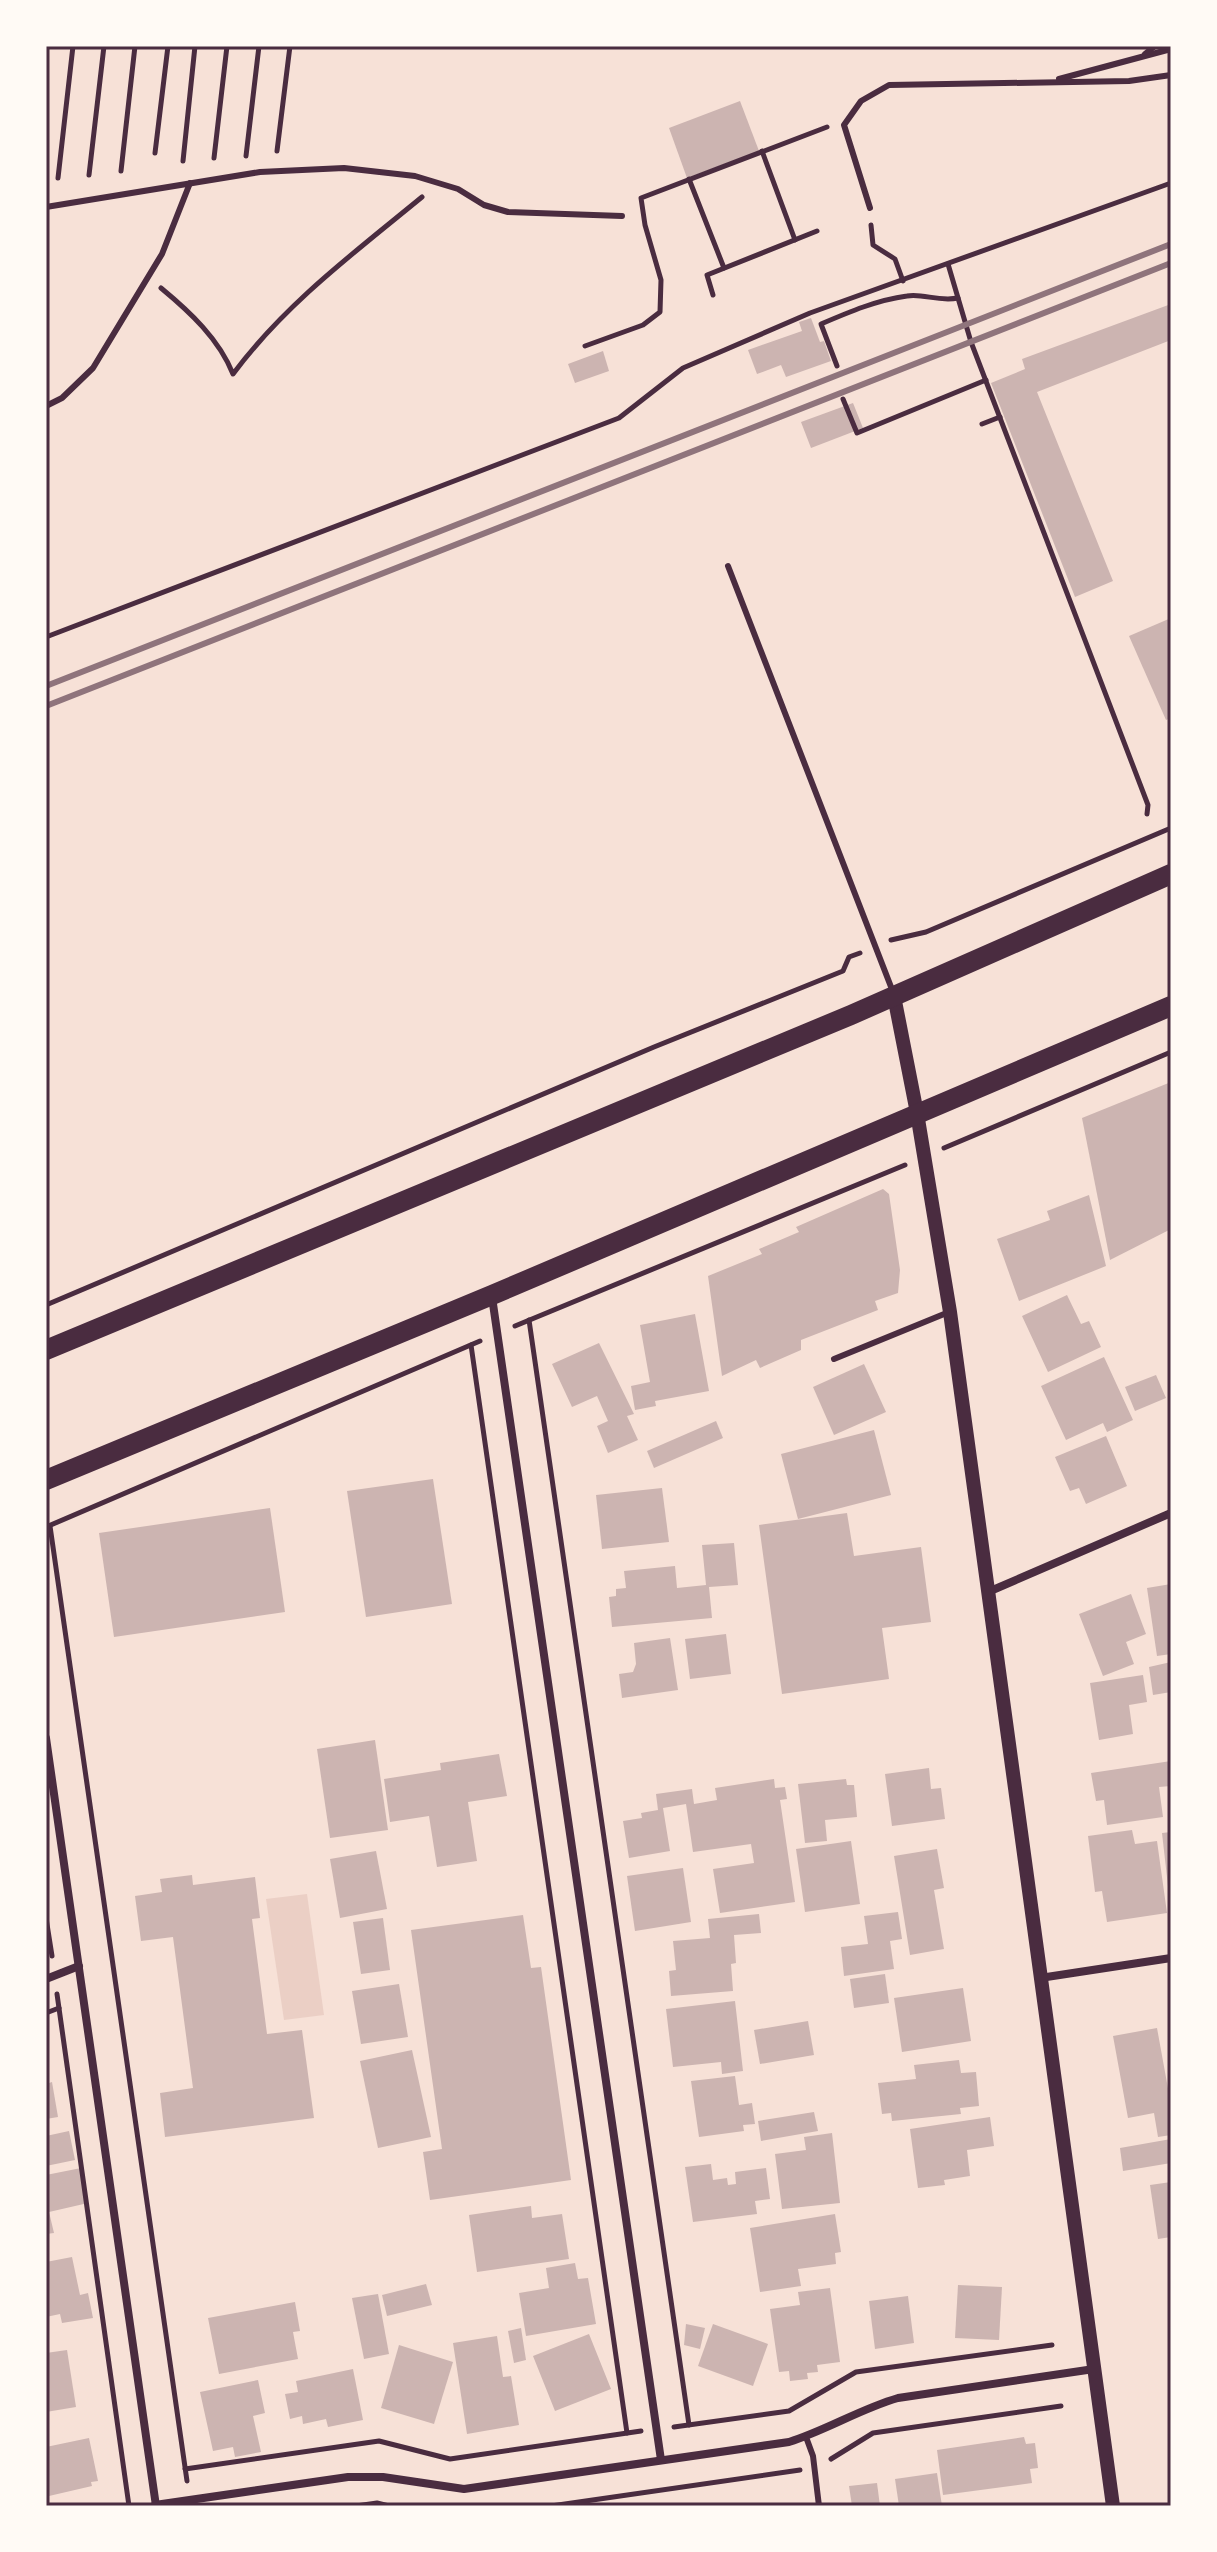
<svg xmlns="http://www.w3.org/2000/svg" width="1217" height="2552" font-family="'Roboto Condensed',sans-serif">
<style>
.green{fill:#ebcfc5}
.building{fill:#ccb4b1}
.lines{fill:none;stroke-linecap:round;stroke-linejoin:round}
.path{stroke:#4a2c40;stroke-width:5}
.service{stroke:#4a2c40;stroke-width:6}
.minor{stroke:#4a2c40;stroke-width:8}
.tertiary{stroke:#4a2c40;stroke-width:14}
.trunk{stroke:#4a2c40;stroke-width:20}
.rail{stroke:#8f747c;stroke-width:6}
.neatline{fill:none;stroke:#4a2c40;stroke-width:3}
</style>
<rect width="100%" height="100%" fill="#f7e1d7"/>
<polygon class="green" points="307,1894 324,2015 284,2020 266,1899"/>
<g class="building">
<polygon points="740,101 759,151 687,178 669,128"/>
<polygon points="1171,304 1171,340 1037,392 1113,581 1075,597 991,383 1025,369 1022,359"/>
<polygon points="811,318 820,342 824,341 831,361 786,377 781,365 757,374 748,350 802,331 799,322"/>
<polygon points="603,351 609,371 575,383 568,364"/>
<polygon points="853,403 863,428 811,448 801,422"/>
<polygon points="1171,618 1171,718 1166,720 1129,636"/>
<polygon points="1171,1082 1171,1229 1110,1260 1082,1118"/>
<polygon points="883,1189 889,1194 900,1270 898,1293 875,1301 878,1310 801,1340 801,1350 760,1368 756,1360 722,1376 708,1276 762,1254 759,1249 799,1232 796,1227"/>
<polygon points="1089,1195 1106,1266 1019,1301 997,1239 1050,1220 1047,1211"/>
<polygon points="1067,1295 1081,1324 1089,1321 1101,1347 1048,1372 1022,1316"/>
<polygon points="695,1314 709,1391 655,1401 656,1406 635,1410 631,1386 650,1382 640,1325"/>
<polygon points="599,1343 634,1414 627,1416 638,1440 608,1453 597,1426 608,1421 597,1396 572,1407 552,1364"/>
<polygon points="1104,1357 1133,1420 1107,1432 1103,1423 1066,1440 1041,1386"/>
<polygon points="864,1364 886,1412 834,1435 813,1387"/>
<polygon points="1156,1375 1166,1398 1135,1411 1125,1387"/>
<polygon points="716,1421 723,1438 654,1468 647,1451"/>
<polygon points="874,1430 891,1495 798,1519 781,1454"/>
<polygon points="1106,1436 1127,1486 1086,1504 1079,1488 1070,1491 1055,1457"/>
<polygon points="433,1479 452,1604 366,1617 347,1491"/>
<polygon points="662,1488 669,1542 602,1549 596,1495"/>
<polygon points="270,1508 285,1612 114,1637 99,1533"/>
<polygon points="847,1513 854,1556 921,1547 931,1622 882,1628 889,1679 782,1694 759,1525"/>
<polygon points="734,1543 738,1585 709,1587 712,1618 612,1627 609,1597 616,1596 616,1589 626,1588 624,1571 675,1566 677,1588 706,1585 702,1545"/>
<polygon points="1171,1584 1171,1654 1157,1656 1147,1588"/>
<polygon points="1131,1594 1146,1634 1126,1642 1134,1664 1103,1676 1079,1614"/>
<polygon points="726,1634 731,1674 690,1679 685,1639"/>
<polygon points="670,1638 678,1690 622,1698 619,1674 633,1672 636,1664 634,1643"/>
<polygon points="1171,1662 1171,1692 1153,1695 1149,1667"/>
<polygon points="1143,1675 1147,1702 1129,1705 1133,1734 1099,1740 1090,1683"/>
<polygon points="375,1740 388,1830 330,1838 317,1749"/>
<polygon points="499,1754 507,1796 468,1802 477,1861 437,1867 429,1816 390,1822 384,1779 441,1770 440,1763"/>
<polygon points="1171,1761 1171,1786 1159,1787 1163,1817 1107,1825 1104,1800 1096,1801 1091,1773"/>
<polygon points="929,1768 931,1789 941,1788 945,1819 892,1826 885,1774"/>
<polygon points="774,1779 775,1788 785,1787 787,1799 780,1800 795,1902 720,1913 713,1869 754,1863 751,1844 693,1852 686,1804 663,1808 670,1851 629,1858 623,1821 642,1818 641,1813 658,1810 656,1794 692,1789 694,1804 717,1800 715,1788"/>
<polygon points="846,1779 847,1785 854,1785 857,1817 825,1820 827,1841 805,1843 798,1784"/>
<polygon points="1132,1830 1135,1844 1157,1841 1167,1913 1107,1922 1102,1891 1095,1892 1088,1836"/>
<polygon points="1171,1832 1171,1895 1169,1895 1162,1833"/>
<polygon points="851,1841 860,1904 805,1912 796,1849"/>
<polygon points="937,1849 944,1888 934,1890 944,1949 910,1955 894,1856"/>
<polygon points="376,1851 387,1909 340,1918 330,1859"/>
<polygon points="683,1868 691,1922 635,1931 627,1876"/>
<polygon points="192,1875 193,1885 255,1877 260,1918 252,1919 267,2034 302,2030 314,2118 165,2137 160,2093 193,2088 173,1937 141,1941 135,1896 162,1892 160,1879"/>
<polygon points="898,1912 902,1939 890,1941 894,1969 844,1976 841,1947 868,1944 864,1916"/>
<polygon points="759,1914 761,1933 734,1935 736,1963 731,1964 733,1991 671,1996 669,1971 676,1970 673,1941 710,1938 708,1919"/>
<polygon points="523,1915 531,1968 541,1967 571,2180 430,2200 423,2152 442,2149 411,1930"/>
<polygon points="383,1918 390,1970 361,1974 353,1922"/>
<polygon points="885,1974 889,2003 854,2008 850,1979"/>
<polygon points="399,1984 408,2037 361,2044 352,1991"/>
<polygon points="963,1988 971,2041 902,2052 894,1998"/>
<polygon points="735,2001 743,2071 722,2074 721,2062 673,2067 666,2009"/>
<polygon points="808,2021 814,2055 760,2064 754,2030"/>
<polygon points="1157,2028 1171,2105 1171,2135 1158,2137 1154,2113 1128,2118 1113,2036"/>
<polygon points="412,2050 431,2137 378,2148 360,2061"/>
<polygon points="959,2060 961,2073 976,2072 979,2106 960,2108 961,2114 892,2121 891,2113 882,2114 878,2083 916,2079 914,2065"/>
<polygon points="735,2076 739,2105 752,2103 755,2124 743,2125 744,2131 699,2137 691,2081"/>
<polygon points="52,2082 58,2117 46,2119 46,2084"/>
<polygon points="814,2112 818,2131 761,2141 758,2121"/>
<polygon points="990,2117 994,2146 967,2150 970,2176 944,2180 945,2185 918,2188 910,2129"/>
<polygon points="69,2131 75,2160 46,2166 46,2136"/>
<polygon points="832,2133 840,2203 782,2209 775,2154 806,2150 804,2137"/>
<polygon points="1171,2139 1171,2163 1123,2171 1120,2148"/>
<polygon points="711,2164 713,2180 727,2178 728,2185 736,2184 735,2172 766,2168 770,2199 755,2201 757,2214 693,2222 685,2167"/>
<polygon points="81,2168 88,2203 49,2212 54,2233 46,2234 46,2175"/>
<polygon points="1171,2182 1171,2237 1158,2239 1150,2185"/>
<polygon points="531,2206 532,2218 562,2214 569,2259 477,2272 469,2215"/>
<polygon points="835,2214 841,2252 835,2253 836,2264 798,2269 801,2286 760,2292 750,2228"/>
<polygon points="72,2257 80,2295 88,2293 93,2318 62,2323 60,2314 46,2317 46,2262"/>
<polygon points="575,2263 578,2279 588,2278 596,2324 526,2336 519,2293 549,2288 546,2268"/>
<polygon points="426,2284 432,2305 387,2316 382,2295"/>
<polygon points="958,2285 1002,2287 999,2340 955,2338"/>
<polygon points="830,2288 840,2362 817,2365 818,2372 807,2373 808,2379 790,2381 789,2371 779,2372 770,2309 800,2305 798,2292"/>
<polygon points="378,2294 389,2354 364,2359 352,2298"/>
<polygon points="908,2296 914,2343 875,2349 869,2301"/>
<polygon points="295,2302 300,2331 293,2332 298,2359 219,2374 208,2318"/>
<polygon points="686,2324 705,2328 700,2349 684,2345"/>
<polygon points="713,2324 768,2344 753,2386 698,2366"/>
<polygon points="521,2328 526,2360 514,2363 508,2331"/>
<polygon points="589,2334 611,2389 555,2411 533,2356"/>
<polygon points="497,2336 503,2377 511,2376 519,2425 467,2434 453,2343"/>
<polygon points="399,2345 453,2362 434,2424 381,2408"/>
<polygon points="67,2350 76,2407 46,2412 46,2353"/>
<polygon points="353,2369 363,2420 328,2427 326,2419 303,2424 302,2416 290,2419 285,2394 298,2392 296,2381"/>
<polygon points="258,2380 265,2413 253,2416 261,2452 235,2457 233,2447 213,2451 200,2392"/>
<polygon points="1024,2437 1026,2444 1035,2443 1038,2468 1030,2469 1032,2483 943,2495 937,2450"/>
<polygon points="89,2438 98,2481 91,2482 92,2486 49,2496 46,2483 46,2447"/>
<polygon points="937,2473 942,2506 899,2506 895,2479"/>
<polygon points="877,2483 880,2506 852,2506 849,2486"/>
</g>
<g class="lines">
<g class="path">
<polyline points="277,151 290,46"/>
<polyline points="762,151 795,240"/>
<polyline points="155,153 168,46"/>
<polyline points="246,156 259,46"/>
<polyline points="214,158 227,46"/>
<polyline points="183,161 195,46"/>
<polyline points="121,171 135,46"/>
<polyline points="89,175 104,46"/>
<polyline points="58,178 73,46"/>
<polyline points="689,179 724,268"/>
<polyline points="871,225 873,245 895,259 903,281"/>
<polyline points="948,264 971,342 1148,805 1147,814"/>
<path d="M161,288c29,24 58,51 72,86 52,-70 122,-122 189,-177"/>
<polyline points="713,295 707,275 817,231"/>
<polyline points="585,346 643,325 660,312 661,280 645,225 641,198 827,127"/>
<path d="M837,366l-16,-42c28,-12 56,-24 86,-28 16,-3 31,6 51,2"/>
<polyline points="843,399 857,433 986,380"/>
<polyline points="982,424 1000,417"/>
<polyline points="46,637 619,418 683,368 810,313 1171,183"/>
<polyline points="891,940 926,932 1171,828"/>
<polyline points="944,1148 1171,1052"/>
<polyline points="46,1305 654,1047 843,971 849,957 860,953"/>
<polyline points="529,1320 689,2425"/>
<polyline points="515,1326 905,1165"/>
<polyline points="471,1345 627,2433"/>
<polyline points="50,1526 187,2481"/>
<polyline points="46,1527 480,1341"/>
<polyline points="46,1918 52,1956"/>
<polyline points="57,1994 129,2506"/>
<polyline points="46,2013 59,2008"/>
<polyline points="674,2427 789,2411 856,2372 1052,2345"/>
<polyline points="831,2459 873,2433 1061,2406"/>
<polyline points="185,2469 379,2441 450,2459 641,2431"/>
<polyline points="356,2506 377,2503 389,2506"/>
<polyline points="551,2506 800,2470"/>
</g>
<g class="service">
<polyline points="1145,54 1155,46"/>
<polyline points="1059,79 1171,49"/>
<polyline points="46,207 260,172 344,168 415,176 458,189 484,205 508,212 622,216"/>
<polyline points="870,208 844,125 861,101 889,85 1129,81 1171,75"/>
<polyline points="46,406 62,398 93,368 162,254 190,183"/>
<polyline points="728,566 893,992"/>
<polyline points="834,1359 949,1312"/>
<polyline points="806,2437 813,2456 819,2506"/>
</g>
<g class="minor">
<polyline points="492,1297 661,2460"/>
<polyline points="988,1592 1171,1513"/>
<polyline points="46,1738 156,2506"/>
<polyline points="1040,1978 1171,1958"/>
<polyline points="46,1979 79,1966"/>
<path d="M155,2505l193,-28h35l81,12 325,-47c38,-12 71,-33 109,-44l196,-29"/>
</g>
<polyline class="tertiary" points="894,996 917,1113 950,1312 1113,2506"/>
<g class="trunk">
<polyline points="46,1350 851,1015 1171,874"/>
<polyline points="46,1480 492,1295 1171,1006"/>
</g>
<g class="rail">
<polyline points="46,686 1171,244"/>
<polyline points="46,706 1171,263"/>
</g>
</g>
<rect width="1217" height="2552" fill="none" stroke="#fffaf5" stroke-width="96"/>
<rect x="48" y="48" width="1121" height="2456" class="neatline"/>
</svg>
